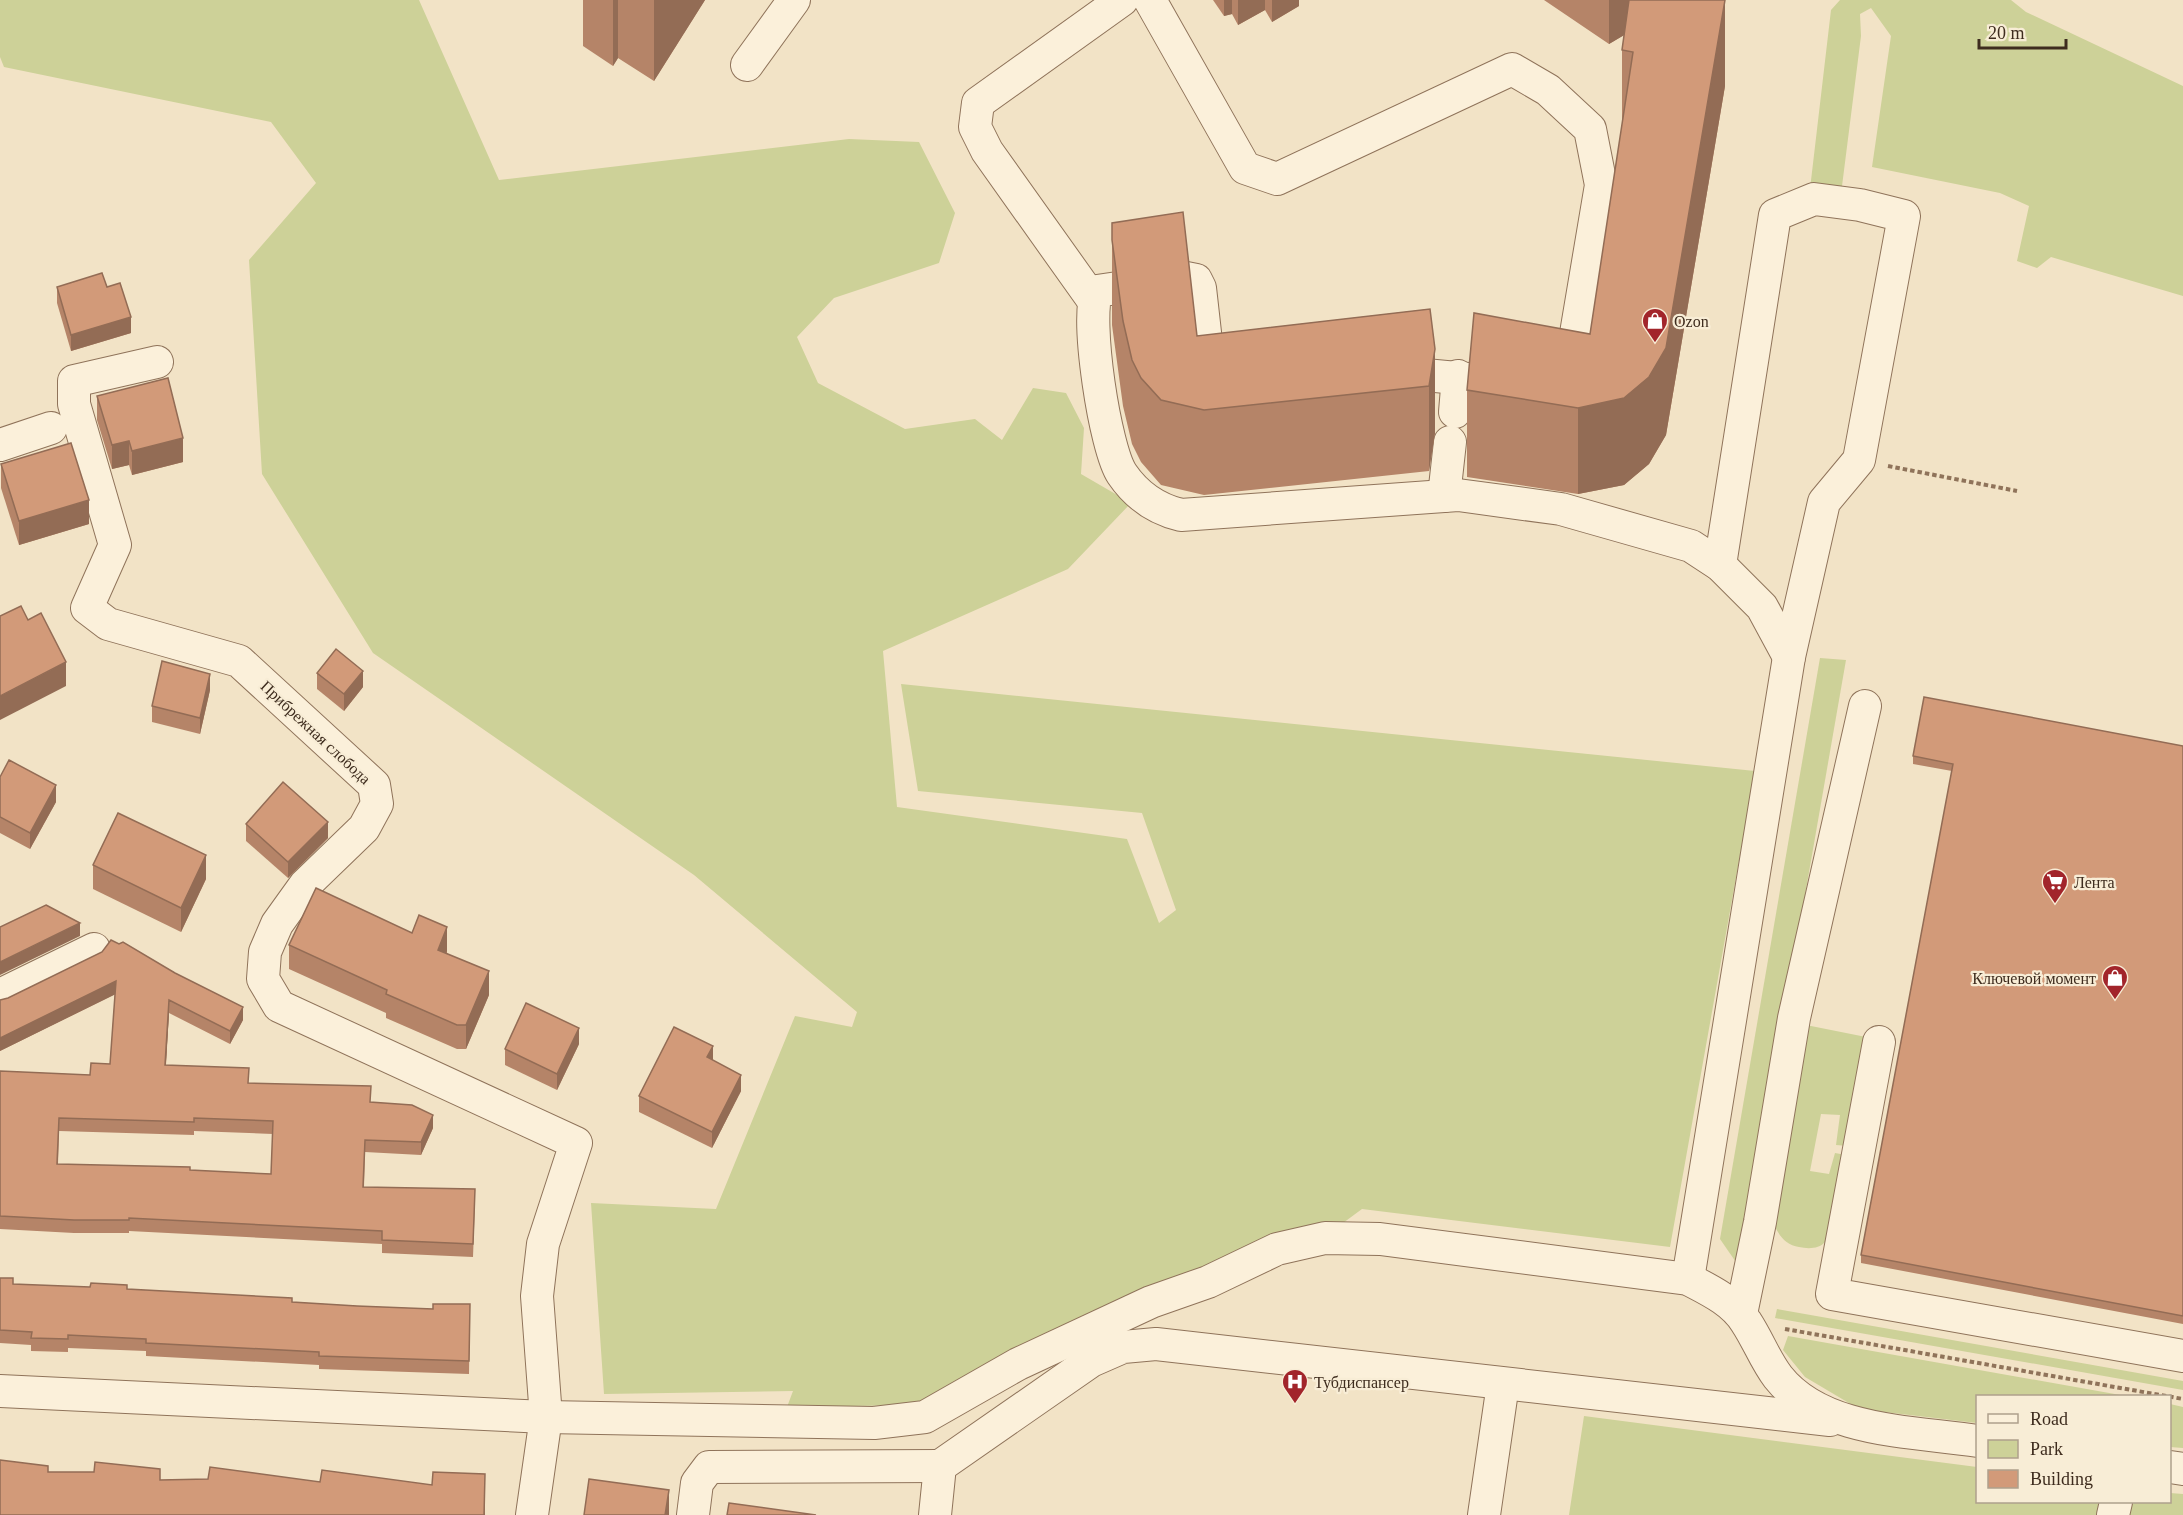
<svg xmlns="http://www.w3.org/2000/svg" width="2183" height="1515" font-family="Georgia,serif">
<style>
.green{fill:#cdd198}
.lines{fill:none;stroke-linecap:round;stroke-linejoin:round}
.minor-casing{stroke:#8f735a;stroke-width:34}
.path{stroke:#8f735a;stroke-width:4;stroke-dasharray:4.5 3;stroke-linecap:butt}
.minor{stroke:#fbf0da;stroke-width:32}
.wall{fill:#b58468;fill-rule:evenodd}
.shaded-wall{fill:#936c55}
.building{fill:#d29a79;stroke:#936c55;stroke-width:1.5;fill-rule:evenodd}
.labels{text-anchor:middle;stroke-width:4.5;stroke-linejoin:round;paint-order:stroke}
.poi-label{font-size:16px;fill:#3e2c1e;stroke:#f8edd6;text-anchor:start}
.street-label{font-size:16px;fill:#3e2c1e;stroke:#f8edd6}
</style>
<rect width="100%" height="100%" fill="#f2e3c6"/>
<g class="green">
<polygon points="0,0 419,0 499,180 849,139 919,142 955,213 939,263 834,298 797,337 818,383 905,429 975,419 1002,440 1033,388 1066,393 1084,428 1081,474 1131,503 1068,569 883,651 897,807 1127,839 1159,923 1176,910 1142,813 918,791 901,684 1755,771 1670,1247 1362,1209 1343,1223 913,1405 787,1407 793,1391 604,1394 591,1203 716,1209 795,1016 852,1027 857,1012 694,875 373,653 262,474 249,260 316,183 271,122 4,67 0,57"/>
<polygon points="1840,0 2011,0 2026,12 2183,86 2183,296 2051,257 2037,268 2017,261 2029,206 2000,193 1872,167 1891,36 1871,8 1860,14 1861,36 1841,194 1810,189 1831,10"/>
<polygon points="1820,658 1846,660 1740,1268 1720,1239"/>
<path d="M1806,1025l60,12 -18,109 -12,-1 4,-30 -19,-1 -11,57 19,3 6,-21 11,2c-4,20 -8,73 -21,87 -6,7 -17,7 -26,5 -17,-2 -25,-19 -28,-33z"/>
<polygon points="1777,1309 2183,1381 2183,1390 1775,1318"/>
<polygon points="1788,1336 2126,1396 1978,1396 1977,1423 1859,1409 1805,1377 1783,1350"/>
<polygon points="2170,1404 2183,1407 2183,1448 2170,1447"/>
<polygon points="1584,1416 1977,1467 1978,1502 2170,1502 2170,1493 2183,1494 2183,1515 1569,1515"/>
</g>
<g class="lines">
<defs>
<g id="minor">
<polyline points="1150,0 1245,168 1277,179 1512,69 1548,90 1590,129 1601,185 1569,375"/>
<polyline points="747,65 794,0"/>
<polyline points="1093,300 987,151 975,127 978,103 1122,0"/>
<polyline points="157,362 74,381 74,404 115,545 87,608 108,624 239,661 374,785 377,804 364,828 305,885 277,924 265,952 263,979 279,1006 576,1143 543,1244 537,1296 546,1417 532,1515"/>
<path d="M1210,377l-10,-89 -4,-8 -10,-2 -89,13c-12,27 8,158 25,183 15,22 34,35 59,41l277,-20 103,14 130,37 29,19 42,42 27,50"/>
<polyline points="1392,379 1425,375 1510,383"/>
<polyline points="1455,412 1458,376"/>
<polyline points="0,445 51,428"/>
<polyline points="1444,496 1450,442"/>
<polyline points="0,995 94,949"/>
<polyline points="1879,1042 1832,1294 2183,1356"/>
<polyline points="1688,1279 1789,657 1824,502 1859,460 1904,216 1860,205 1814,199 1775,215 1720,565"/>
<polyline points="1741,1314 1760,1222 1794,1018 1865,706"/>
<path d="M0,1391l546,26 328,6 51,-6 93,-53 133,-62 57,-20 69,-33 48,-11 55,1 308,40c21,11 45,22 58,43 12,18 19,38 32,55 44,56 135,54 200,64"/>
<polyline points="2170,1467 2183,1469"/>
<polyline points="693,1515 697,1483 709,1467 940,1466"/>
<polyline points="935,1515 940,1466 1091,1361 1123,1347 1156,1344 1830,1420"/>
<polyline points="1484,1515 1503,1384"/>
<polyline points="2113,1515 2116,1502"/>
</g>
</defs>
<use href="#minor" class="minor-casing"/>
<g class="path">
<polyline points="1888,466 2017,491"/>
<polyline points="1785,1329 2183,1399"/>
</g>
<use href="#minor" class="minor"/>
</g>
<g class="wall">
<polygon points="583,0 705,0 654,81 618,58 613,66 583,46"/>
<polygon points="1213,0 1299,0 1299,6 1272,22 1265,10 1238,25 1232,14 1224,16"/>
<polygon points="1544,0 1725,0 1725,86 1666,435 1649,464 1624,485 1578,494 1467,477 1467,390 1590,334 1622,129 1622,50 1624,35 1609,44"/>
<polygon points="1112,240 1197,336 1430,309 1435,433 1429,471 1204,495 1161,485 1141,462 1132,444 1123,406 1112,325"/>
<polygon points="57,287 107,287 131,333 71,351 57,303"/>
<polygon points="97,396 183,462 132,475 129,465 112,469 97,420"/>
<polygon points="1,464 89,524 19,545 1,488"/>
<polygon points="317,673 363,687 344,711 317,689"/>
<polygon points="210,690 200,734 152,722 152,706"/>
<polygon points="2183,746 2183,1324 1861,1263 1861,1255 1952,771 1913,764 1913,756"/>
<polygon points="0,777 56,802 30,849 0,833"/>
<polygon points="246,824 328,838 288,878 246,841"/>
<polygon points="93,865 206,879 181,932 93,889"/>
<polygon points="289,945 447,951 447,953 489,995 466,1049 457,1049 386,1018 386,1013 289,969"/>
<path d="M102,952l141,68 -13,24 -61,-31 -3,52 83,18 121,19 63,26 -12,27 -56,-3 -1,35 111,15 -2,55 -91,-4v-9l-253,-13v2h-55l-74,-4v-158l90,4 20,-11 5,-70 -115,57v-51l8,-2zM59,1131l135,4v-4l79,3 -2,40 -213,-10z"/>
<polygon points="579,1044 557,1090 505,1065 505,1049"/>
<polygon points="713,1060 741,1091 712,1148 639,1112 639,1096"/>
<polygon points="0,1278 13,1284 127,1290 292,1302 357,1306 433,1309 470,1304 469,1374 319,1369 319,1365 146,1356 146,1351 68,1348 68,1352 31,1351 31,1345 0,1343"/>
</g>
<g class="shaded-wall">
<polygon points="613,0 618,0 618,58 613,66"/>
<polygon points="654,0 705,0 654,81"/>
<polygon points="1224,0 1232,0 1232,14 1224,16"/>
<polygon points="1238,0 1265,0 1265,10 1238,25"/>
<polygon points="1272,0 1299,0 1299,6 1272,22"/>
<polygon points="1609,0 1638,0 1638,27 1609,44"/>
<polygon points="1725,0 1725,86 1666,435 1649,464 1624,485 1578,494 1578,408"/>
<polygon points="131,317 131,333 71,351 71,335"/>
<polygon points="1435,349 1435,433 1429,471 1429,386"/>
<polygon points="183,438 183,462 132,475 132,451"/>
<polygon points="129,441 129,465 112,469 112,445"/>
<polygon points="89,500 89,524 19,545 19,521"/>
<polygon points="66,662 66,686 0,720 0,696"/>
<polygon points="363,671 363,687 344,711 344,694"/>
<polygon points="210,674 210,690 200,734 200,718"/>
<polygon points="56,785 56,802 30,849 30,833"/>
<polygon points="328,822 328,838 288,878 288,862"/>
<polygon points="206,855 206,879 181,932 181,908"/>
<polygon points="80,923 80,936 0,975 0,962"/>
<polygon points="447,927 447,951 438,974 438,950"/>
<polygon points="489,971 489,995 466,1049 466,1025"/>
<polygon points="116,981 116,994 0,1051 0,1038"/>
<polygon points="169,1000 169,1013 165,1078 165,1065"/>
<polygon points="243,1007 243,1020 230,1044 230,1031"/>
<polygon points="579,1028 579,1044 557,1090 557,1074"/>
<polygon points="713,1046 713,1062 707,1057"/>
<polygon points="741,1075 741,1091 712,1148 712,1132"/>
<polygon points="433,1115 433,1128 421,1155 421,1142"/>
<polygon points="485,1474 485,1515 484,1515"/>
<polygon points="669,1490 669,1515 665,1515"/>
</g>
<g class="building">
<polygon points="1629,0 1725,0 1666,348 1649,377 1624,398 1578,408 1467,390 1474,313 1590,334 1633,52 1622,50"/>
<polygon points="1183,212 1197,336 1430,309 1435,349 1429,386 1204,410 1161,400 1141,378 1132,360 1123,321 1112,240 1112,223"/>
<polygon points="102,273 107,287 120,283 131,317 71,335 57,287"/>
<polygon points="168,378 183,438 132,451 129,441 112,445 97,396"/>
<polygon points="71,443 89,500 19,521 1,464"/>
<polygon points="21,606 28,620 41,613 66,662 0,696 0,616"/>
<polygon points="336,649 363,671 344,694 317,673"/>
<polygon points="162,661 210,674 200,718 152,706"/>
<polygon points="1924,697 2183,746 2183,1316 1861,1255 1953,764 1913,756"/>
<polygon points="9,760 56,785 30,833 0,817 0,777"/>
<polygon points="283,782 328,822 288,862 246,824"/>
<polygon points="118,813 206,855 181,908 93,865"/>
<polygon points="316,888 412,933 419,915 447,927 438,950 489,971 466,1025 457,1025 386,994 387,990 289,945"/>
<polygon points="46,905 80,923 0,962 0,927"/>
<path d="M111,940l8,4 4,-2 52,31 68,34 -13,24 -61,-31 -4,65 84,3 -1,15 123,3 -1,16 42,3 21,10 -12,27 -56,-2 -2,47 112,2 -2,55 -91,-4v-9l-253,-13v2h-55l-74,-4v-145l90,4 1,-12 19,1 6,-83 -116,57v-38l8,-2 94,-46zM59,1118l135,4v-4l79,3 -2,53 -81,-4v-3l-133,-3z"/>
<polygon points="526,1003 579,1028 557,1074 505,1049"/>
<polygon points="674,1027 713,1046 707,1057 741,1075 712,1132 639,1096"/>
<polygon points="0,1278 13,1278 13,1284 90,1287 91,1283 127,1285 127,1289 292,1298 292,1302 357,1306 433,1309 433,1304 470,1304 469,1361 319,1356 319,1352 146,1343 146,1339 68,1335 68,1339 31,1338 32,1332 0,1330"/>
<polygon points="0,1460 48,1466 48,1472 94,1472 95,1462 160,1469 160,1480 208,1479 210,1467 320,1482 322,1470 432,1485 433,1472 485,1474 484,1515 0,1515"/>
<polygon points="589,1479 669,1490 665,1515 584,1515"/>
<polygon points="729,1503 816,1515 727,1515"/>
</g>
<defs>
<symbol id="shop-pin" viewBox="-11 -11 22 30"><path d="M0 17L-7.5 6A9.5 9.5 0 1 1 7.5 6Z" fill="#a2252b" stroke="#f8edd6"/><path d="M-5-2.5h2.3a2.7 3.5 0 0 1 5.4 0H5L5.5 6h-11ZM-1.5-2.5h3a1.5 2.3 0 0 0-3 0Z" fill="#fff"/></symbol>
<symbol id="supermarket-pin" viewBox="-11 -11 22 30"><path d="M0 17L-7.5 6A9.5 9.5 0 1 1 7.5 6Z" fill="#a2252b" stroke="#f8edd6"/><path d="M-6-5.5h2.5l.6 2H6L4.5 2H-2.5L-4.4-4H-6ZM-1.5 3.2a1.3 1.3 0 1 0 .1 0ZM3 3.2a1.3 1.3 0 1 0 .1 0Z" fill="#fff"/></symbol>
<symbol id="hospital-pin" viewBox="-11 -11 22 30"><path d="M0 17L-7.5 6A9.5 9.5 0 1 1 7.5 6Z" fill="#a2252b" stroke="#f8edd6"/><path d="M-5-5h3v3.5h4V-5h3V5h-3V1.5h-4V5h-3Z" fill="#fff"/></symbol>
</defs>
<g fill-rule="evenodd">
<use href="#shop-pin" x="1640" y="306" width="30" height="40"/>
<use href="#supermarket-pin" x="2040" y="867" width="30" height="40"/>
<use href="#shop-pin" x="2100" y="963" width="30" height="40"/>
<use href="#hospital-pin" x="1280" y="1367" width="30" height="40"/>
</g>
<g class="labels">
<g class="poi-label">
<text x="1674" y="327">Ozon</text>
<text x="2074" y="888">Лента</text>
<text x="2096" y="984" text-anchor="end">Ключевой момент</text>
<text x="1314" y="1388">Тубдиспансер</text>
</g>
<g class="street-label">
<text transform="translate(316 732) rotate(43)" y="6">Прибрежная слобода</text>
</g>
</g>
<rect x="1976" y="1395" width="195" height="108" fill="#f8edd6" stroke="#aea08c" stroke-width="1.5"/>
<rect x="1988" y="1414" width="30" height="9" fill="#fbf0da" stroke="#aea08c" stroke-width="1.5"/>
<text x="2030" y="1425" font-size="18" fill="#3e2c1e">Road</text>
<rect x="1988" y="1440" width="30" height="18" fill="#cdd198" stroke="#aea08c" stroke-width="1.5"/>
<text x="2030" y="1455" font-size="18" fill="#3e2c1e">Park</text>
<rect x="1988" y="1470" width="30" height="18" fill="#d29a79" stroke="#aea08c" stroke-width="1.5"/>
<text x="2030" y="1485" font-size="18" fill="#3e2c1e">Building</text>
<path d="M1979 39v9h87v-9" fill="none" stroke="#3e2c1e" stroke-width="3"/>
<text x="1988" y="39" font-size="18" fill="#3e2c1e" stroke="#f8edd6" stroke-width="4.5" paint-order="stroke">20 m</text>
</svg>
